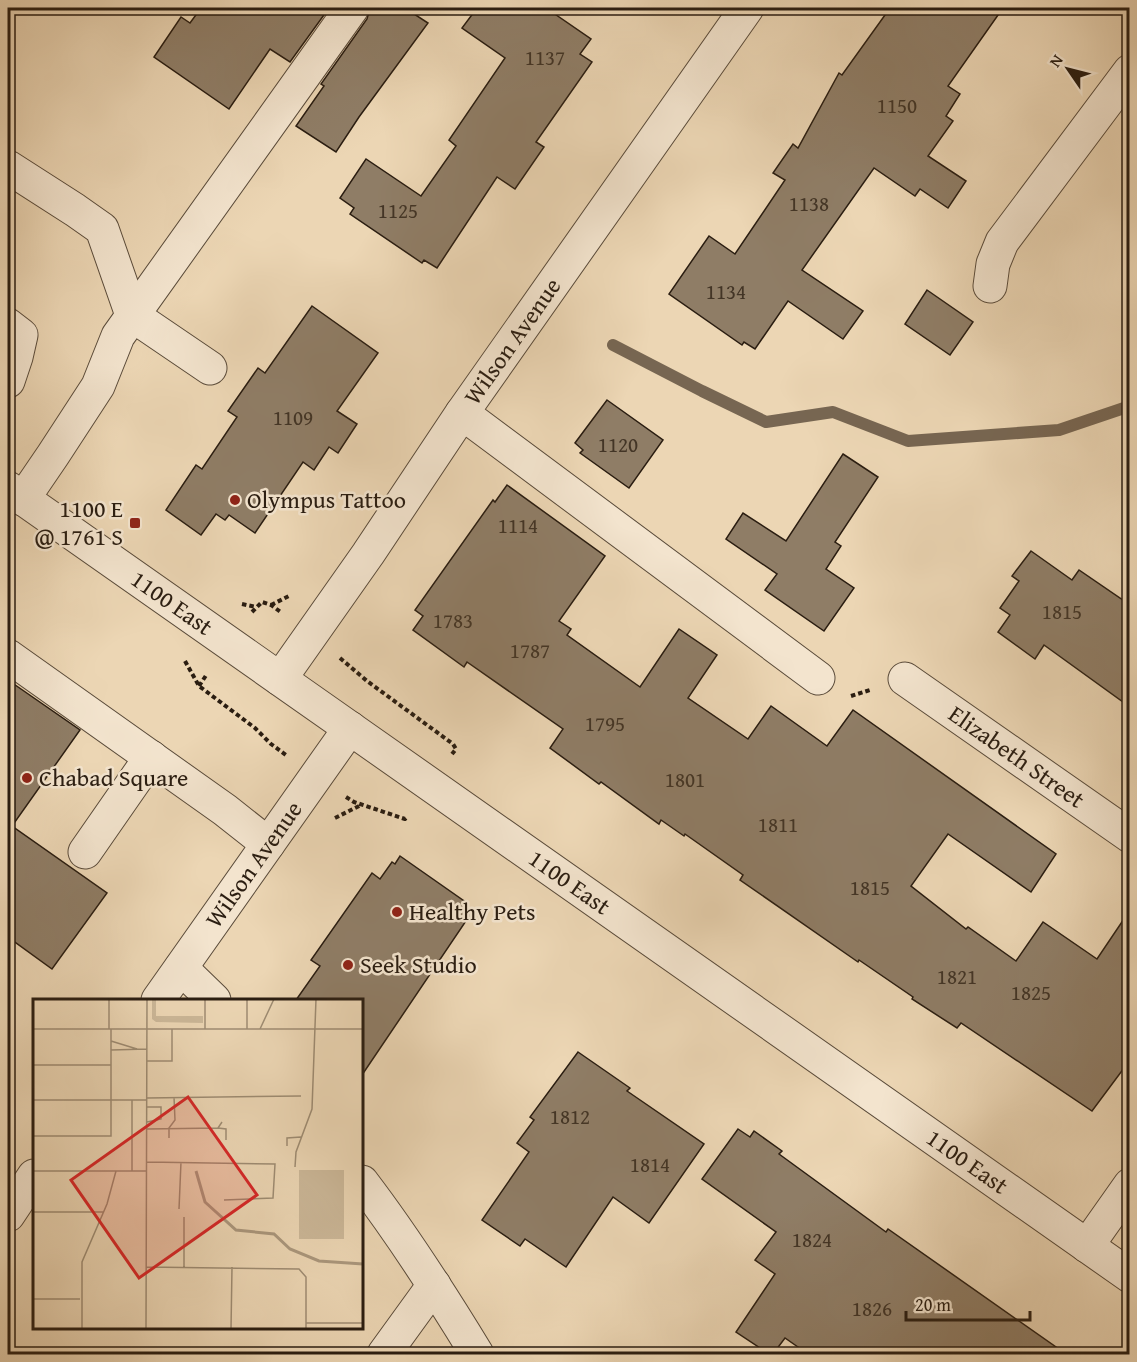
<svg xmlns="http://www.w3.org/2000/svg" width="1137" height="1362" font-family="'Gentium Book Plus',serif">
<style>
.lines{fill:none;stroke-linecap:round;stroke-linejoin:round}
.stream{stroke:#776652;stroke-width:12}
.building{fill:#8f7d66;stroke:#2a1d11;stroke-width:1.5}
.minor-casing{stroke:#5a4b3a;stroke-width:35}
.path{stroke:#2a1d11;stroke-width:4;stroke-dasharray:4.5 3;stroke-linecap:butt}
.minor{stroke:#f3e4ce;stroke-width:33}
.poi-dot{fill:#8f2418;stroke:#f3e4ce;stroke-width:2}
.labels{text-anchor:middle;stroke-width:5;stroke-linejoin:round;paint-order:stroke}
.number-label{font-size:21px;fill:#433526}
.street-label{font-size:24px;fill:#2a1d11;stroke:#f3e4ce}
.poi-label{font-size:24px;fill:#2a1d11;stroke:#f3e4ce;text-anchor:start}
.inset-river{fill:none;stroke:#aa977d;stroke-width:3}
.inset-road{fill:none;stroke:#9e8c73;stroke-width:1.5}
.view{fill:#d62828;fill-opacity:0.15;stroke:#d62828;stroke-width:3}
.inset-edge{fill:none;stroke:#2a1d11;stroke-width:3}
</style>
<rect width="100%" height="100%" fill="#ecd6b4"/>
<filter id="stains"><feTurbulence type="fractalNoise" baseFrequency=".00333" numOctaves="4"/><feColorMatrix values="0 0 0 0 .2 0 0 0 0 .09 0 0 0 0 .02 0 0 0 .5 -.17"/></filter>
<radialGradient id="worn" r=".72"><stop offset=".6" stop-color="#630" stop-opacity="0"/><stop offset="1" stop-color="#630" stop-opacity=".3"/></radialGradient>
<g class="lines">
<polyline class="stream" points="613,345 702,391 766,422 833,412 908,441 1059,430 1130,406"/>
</g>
<g class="building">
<polygon points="201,8 329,8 290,62 270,49 229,109 154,57 181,17 190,23"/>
<polygon points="370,8 405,8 428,23 359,117 336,152 296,126 324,86 321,84 367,19"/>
<polygon points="477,8 546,8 591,39 580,54 592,62 536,142 544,147 515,189 497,177 437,268 424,260 422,263 350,214 354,208 340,198 366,159 421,196 456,146 449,140 505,58 462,28"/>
<polygon points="890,8 1003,8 948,86 960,94 946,116 953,121 928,156 966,181 948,208 920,189 915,196 874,168 802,270 863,311 843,339 788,301 755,349 744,342 742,345 669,294 709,236 735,254 785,180 773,173 793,144 798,148 839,73 842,75"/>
<polygon points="927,290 973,322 950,355 905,324"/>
<polygon points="312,306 378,353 337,411 357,424 338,453 329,447 314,470 303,462 255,533 229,515 225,520 216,514 201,535 166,510 196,465 202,469 237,417 228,411 258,368 265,373"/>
<polygon points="607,400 663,440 629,488 580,453 583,450 575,443"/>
<polygon points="843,454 878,477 835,542 841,546 826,569 854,588 824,631 765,590 777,574 726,539 743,513 786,541"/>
<polygon points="507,485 605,556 559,621 571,629 567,635 640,687 679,629 717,655 688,698 748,739 771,706 827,746 853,710 1056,854 1031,892 948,834 911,886 966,929 968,927 1016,961 1043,922 1097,959 1130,910 1130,1060 1092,1111 961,1023 957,1028 912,999 913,997 859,960 858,962 740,880 743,875 685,834 684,836 661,820 659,824 601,782 599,784 550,748 563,729 467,662 464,667 413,630 423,616 415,610 493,500 495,502"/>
<polygon points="1031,551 1072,580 1079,570 1130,605 1130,707 1044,645 1035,659 998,632 1010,615 1000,608 1019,581 1012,576"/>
<polygon points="8,680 80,730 12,826 107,893 52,969 8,937"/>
<polygon points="400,856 467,903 463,910 470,915 362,1075 362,1000 296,1000 320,966 311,960 372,873 380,879 392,862 395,864"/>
<polygon points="578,1052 630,1088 627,1091 704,1144 649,1223 613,1197 566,1267 525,1239 520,1246 482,1220 529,1152 517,1143 534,1120 530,1117"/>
<polygon points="738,1129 750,1137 754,1131 782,1151 779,1154 886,1232 888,1229 1066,1354 808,1354 785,1338 773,1354 769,1354 736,1332 775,1274 755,1260 776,1232 702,1179"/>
</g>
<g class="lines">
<defs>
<g id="minor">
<polyline points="8,167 75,210 102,229 132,315 210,368"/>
<polyline points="990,286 993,264 1002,242 1130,71"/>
<polyline points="8,325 21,335 16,357 8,381"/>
<polyline points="462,413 818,678"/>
<path id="s1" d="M8,488l1122,788"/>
<polyline points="23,499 53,455 98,386 118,336 352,8"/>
<polyline points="8,656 225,810 268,844"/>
<path id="s2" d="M280,679l88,-125 94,-141 285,-405"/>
<path id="s3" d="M905,679l225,157"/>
<polyline points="85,852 151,757"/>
<polyline points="181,968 214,1000"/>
<path id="s4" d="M158,1000l192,-272"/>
<path d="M362,1182c42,55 79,113 115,172"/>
<polyline points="8,1215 34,1176"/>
<polyline points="1087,1246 1130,1185"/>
<polyline points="384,1354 434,1285"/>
</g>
</defs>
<use href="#minor" class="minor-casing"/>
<g class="path">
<polyline points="242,604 256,607"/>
<polyline points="271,605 291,595"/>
<polyline points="252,612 262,602 271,605 282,613"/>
<polyline points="340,658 367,681 453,744 456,749 452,754"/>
<polyline points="185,661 199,686 255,728 271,744 286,755"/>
<polyline points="199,686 207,674"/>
<polyline points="851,696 870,690"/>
<polyline points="346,797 354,802 405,819 408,816"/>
<polyline points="335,818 361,805"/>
</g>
<use href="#minor" class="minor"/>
</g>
<g class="poi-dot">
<circle cx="235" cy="500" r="6"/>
<rect x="129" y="517" width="12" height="12" rx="3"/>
<circle cx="27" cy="778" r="6"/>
<circle cx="397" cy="912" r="6"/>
<circle cx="348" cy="965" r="6"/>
</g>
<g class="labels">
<g class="number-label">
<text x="545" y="65">1137</text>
<text x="897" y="113">1150</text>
<text x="809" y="211">1138</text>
<text x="398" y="218">1125</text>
<text x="726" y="299">1134</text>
<text x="293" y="425">1109</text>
<text x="618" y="452">1120</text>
<text x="518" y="533">1114</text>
<text x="1062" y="619">1815</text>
<text x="453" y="628">1783</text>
<text x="530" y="658">1787</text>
<text x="605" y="731">1795</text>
<text x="685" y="787">1801</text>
<text x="778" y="832">1811</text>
<text x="870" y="895">1815</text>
<text x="957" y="984">1821</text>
<text x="1031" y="1000">1825</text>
<text x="570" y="1124">1812</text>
<text x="650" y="1172">1814</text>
<text x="812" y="1247">1824</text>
<text x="872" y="1316">1826</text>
</g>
<g class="street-label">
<text dy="8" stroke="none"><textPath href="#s2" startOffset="410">Wilson Avenue</textPath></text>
<text dy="8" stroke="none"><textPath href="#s1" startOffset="200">1100 East</textPath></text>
<text dy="8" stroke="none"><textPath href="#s3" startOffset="136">Elizabeth Street</textPath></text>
<text dy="8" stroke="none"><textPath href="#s4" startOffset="166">Wilson Avenue</textPath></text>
<text dy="8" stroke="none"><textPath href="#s1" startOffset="686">1100 East</textPath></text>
<text dy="8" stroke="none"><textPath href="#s1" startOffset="1172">1100 East</textPath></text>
</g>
<g class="poi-label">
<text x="247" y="508">Olympus Tattoo</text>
<text x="123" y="517" text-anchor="end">1100 E<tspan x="123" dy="28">@ 1761 S</tspan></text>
<text x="39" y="786">Chabad Square</text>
<text x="409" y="920">Healthy Pets</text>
<text x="360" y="973">Seek Studio</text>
</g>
</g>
<g transform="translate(33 999)">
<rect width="330" height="330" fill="#ecd6b4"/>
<path d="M119,0h4v17h47v7l-47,-1 -4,-3zM266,171h45v69h-45z" fill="#cbb798"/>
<path class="inset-river" d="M163,172l9,31 31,28 38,4 16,15 29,12 44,3"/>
<path class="inset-road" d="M0,30h330M76,30v-30M172,30v-30M214,30v-30M227,30l14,-30M78,42l26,8M78,51l36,-1M114,62h25v-32M0,66h78M114,99l154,-2M0,101h114M114,123l14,-3v-12h-14M185,129l8,1v11M114,130l71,-1 4,-6M0,137h78v-107M136,139v-10l6,-8 -1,-23M254,147v-8l14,-1M114,163l128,2 -2,34 -49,2M262,168l1,-15 16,-43 4,-110M0,172h114M99,172v-71M146,210l2,-47M0,213h71M151,218v50M113,268l153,2 7,8v52M0,300h47M273,324h57M49,330v-67l25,-58 9,-33M113,330l1,-330M198,330l1,-62"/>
<path class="view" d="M155,98l69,98 -118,83 -68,-98z"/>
<rect width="330" height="330" class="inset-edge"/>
</g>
<rect width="1137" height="1362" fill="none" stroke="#ecd6b4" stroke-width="30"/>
<rect x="9" y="9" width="1119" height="1344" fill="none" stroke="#2a1d11" stroke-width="3"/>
<rect x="15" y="15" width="1107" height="1332" fill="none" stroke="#2a1d11" stroke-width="1.5"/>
<g transform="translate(1068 69) rotate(305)" stroke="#f3e4ce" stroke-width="4.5" paint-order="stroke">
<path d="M0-4.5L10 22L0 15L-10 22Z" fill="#2a1d11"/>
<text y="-9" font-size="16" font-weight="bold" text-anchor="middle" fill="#2a1d11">N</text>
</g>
<path d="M906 1311v9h124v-9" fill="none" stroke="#2a1d11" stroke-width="3"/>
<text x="915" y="1311" font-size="18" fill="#2a1d11" stroke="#f3e4ce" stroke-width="4.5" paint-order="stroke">20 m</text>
<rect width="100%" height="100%" filter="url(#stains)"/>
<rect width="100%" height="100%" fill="url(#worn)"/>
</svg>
